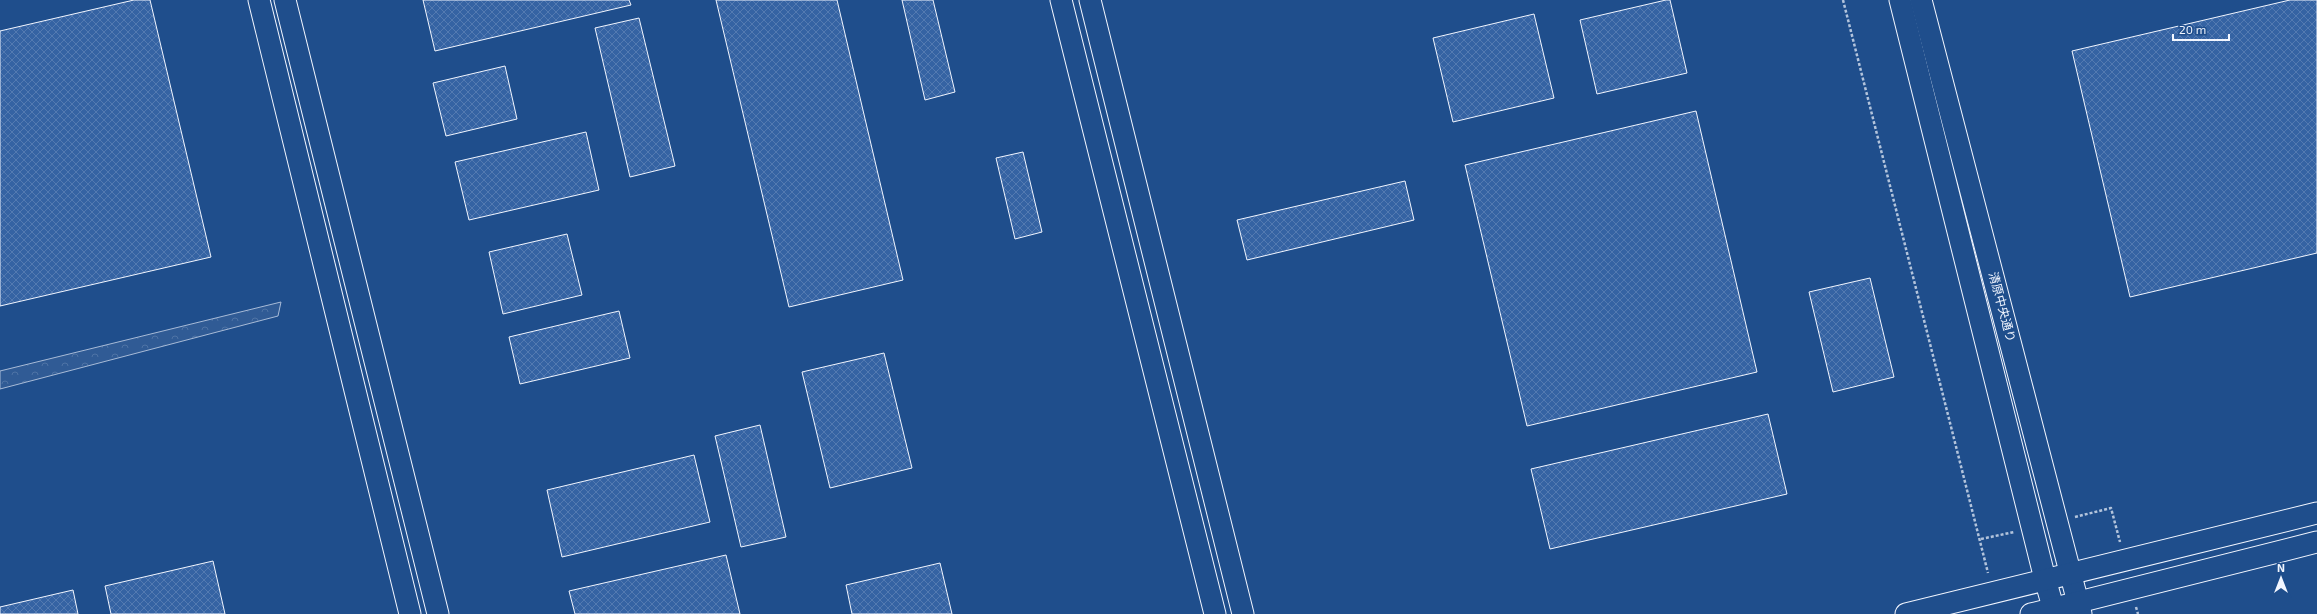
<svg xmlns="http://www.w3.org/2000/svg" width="2317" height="614" font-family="'Exo 2','Noto Sans JP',sans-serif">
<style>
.forest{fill:url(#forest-crowns);stroke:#a8bbd7}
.building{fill:url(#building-cross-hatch);stroke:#f2f6ff}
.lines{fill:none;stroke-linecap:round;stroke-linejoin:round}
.tertiary-casing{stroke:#f2f6ff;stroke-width:23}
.path{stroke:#b3c4dc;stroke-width:2.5;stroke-dasharray:3 2;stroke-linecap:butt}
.tertiary{stroke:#1f4e8c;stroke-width:21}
.labels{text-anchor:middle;stroke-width:3;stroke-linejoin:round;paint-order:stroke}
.street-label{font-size:12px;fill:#f2f6ff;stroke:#1f4e8c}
</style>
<defs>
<pattern id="forest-crowns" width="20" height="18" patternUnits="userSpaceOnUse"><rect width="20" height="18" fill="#305b95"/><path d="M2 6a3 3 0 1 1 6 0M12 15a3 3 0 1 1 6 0" fill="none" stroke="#4e73a5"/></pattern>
<pattern id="building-cross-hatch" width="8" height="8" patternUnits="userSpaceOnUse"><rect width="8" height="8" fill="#3563a3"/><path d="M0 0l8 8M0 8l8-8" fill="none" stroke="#537ab1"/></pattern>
</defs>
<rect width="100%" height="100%" fill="#1f4e8c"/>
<polygon class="forest" points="281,302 278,316 0,389 0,371"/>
<g class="building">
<polygon points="134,0 150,0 211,257 0,306 0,31"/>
<polygon points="423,0 629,0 631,5 435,51"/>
<polygon points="716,0 837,0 903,280 789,307"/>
<polygon points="902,0 933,0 955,92 925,100"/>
<polygon points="1666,0 1670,0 1687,73 1597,94 1580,20"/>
<polygon points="2290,0 2317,0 2317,253 2130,297 2072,51"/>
<polygon points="1534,14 1554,98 1453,122 1433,38"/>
<polygon points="639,18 675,166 630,177 595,28"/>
<polygon points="505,66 517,119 446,136 433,83"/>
<polygon points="1696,111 1757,372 1527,426 1465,165"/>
<polygon points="586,132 599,190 469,220 455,162"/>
<polygon points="1023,152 1042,232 1015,239 996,158"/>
<polygon points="1405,181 1414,220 1247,260 1237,220"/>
<polygon points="567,234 582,295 503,314 489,252"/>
<polygon points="1870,278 1894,377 1833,392 1809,292"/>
<polygon points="619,311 630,358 520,384 509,337"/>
<polygon points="884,353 912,468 830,488 802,372"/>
<polygon points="1768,414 1787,494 1550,549 1531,469"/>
<polygon points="760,425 786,537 741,547 715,436"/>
<polygon points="694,455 710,522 562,557 547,490"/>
<polygon points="726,555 740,614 575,614 569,591"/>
<polygon points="213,561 225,614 111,614 105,586"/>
<polygon points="940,563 952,614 852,614 846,585"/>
<polygon points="73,590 78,614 0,614 0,607"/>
</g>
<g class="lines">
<defs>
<g id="tertiary">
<polyline points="259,0 410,614"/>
<polyline points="285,0 438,614"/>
<polyline points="1061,0 1215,614"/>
<polyline points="1090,0 1243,614"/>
<polyline points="1900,0 2045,579 2055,614"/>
<polyline points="1921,0 2081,614"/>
<polyline points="1906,614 2317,513"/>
<polyline points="2031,614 2317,542"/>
</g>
</defs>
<use href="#tertiary" class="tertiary-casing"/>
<g class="path">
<polyline points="1843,0 1988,573"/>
<polyline points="2075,517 2111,508 2120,542"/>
<polyline points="1981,539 2014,532"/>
<polyline points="2136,607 2138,614"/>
</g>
<use href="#tertiary" class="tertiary"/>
</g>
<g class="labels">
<g class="street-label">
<text transform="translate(2002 307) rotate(75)" y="4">清原中央通り</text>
</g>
</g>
<g transform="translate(2281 578)" stroke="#1f4e8c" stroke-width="3" paint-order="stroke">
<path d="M0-3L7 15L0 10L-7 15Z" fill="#f2f6ff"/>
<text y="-6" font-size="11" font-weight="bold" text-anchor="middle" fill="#f2f6ff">N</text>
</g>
<path d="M2173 34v6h56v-6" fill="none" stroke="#f2f6ff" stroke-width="2"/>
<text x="2179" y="34" font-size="12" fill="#f2f6ff" stroke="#1f4e8c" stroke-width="3" paint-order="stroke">20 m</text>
</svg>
